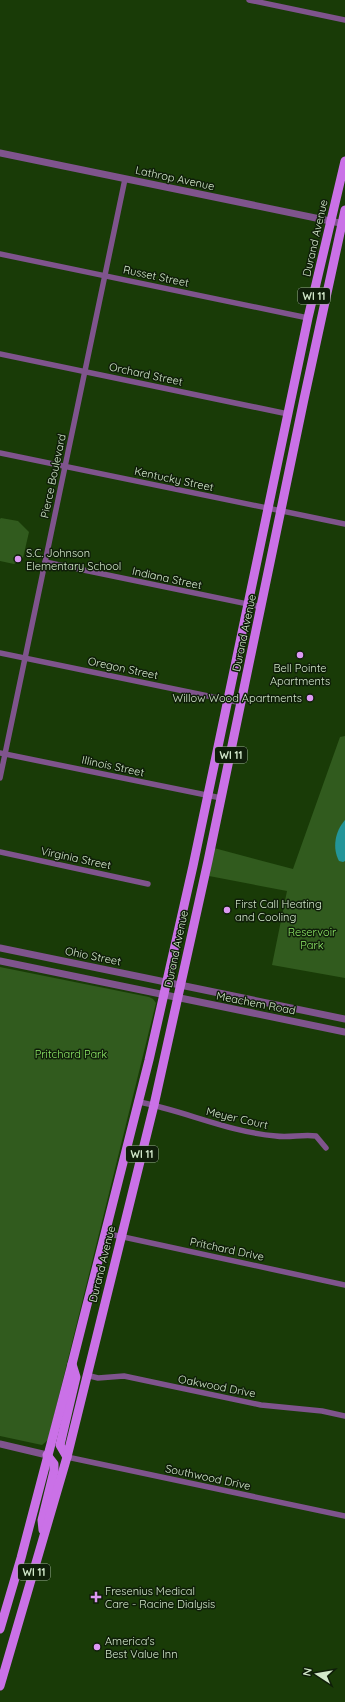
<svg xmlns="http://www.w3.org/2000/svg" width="345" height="1702" font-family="Quicksand,sans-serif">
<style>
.green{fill:#315b1e}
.water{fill:#239598}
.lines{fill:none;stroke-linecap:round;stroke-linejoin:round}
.minor{stroke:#7f548d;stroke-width:5.5}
.tertiary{stroke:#7f548d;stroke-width:7}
.primary{stroke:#ca71e7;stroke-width:9}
.poi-dot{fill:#dd99f4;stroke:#0f1e09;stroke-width:1.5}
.labels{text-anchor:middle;stroke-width:3;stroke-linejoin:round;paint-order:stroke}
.shield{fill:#0f1e09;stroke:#98ab91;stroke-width:1}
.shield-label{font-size:10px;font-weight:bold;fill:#d3e8cb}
.street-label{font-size:11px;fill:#d3e8cb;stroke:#0f1e09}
.poi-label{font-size:11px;fill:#d3e8cb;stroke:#0f1e09;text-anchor:start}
.park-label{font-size:11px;fill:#91ed69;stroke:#0f1e09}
</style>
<rect width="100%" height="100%" fill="#193b07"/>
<g class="green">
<polygon points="1,518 18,521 29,532 23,558 14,564 0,561 0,519"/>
<polygon points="345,736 345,978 272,965 287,891 209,876 214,848 293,869 340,737"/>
<polygon points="0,967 149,997 153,999 156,1003 48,1440 42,1445 0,1436"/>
</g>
<path class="water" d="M345,820v41l-2,1 -4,-1c-7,-13 -4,-30 6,-41z"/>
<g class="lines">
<g class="minor">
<polyline points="249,0 345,20"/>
<polyline points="0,254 308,318"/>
<polyline points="0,354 288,414"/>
<polyline points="0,453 345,524"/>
<polyline points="45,562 262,607"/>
<polyline points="0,653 242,703"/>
<polyline points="0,753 221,798"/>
<polyline points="0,778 125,179"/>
<polyline points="0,852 148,884"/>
<path d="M139,1102c46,9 90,30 137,34 13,2 27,-2 40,0l10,12"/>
<polyline points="105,1233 345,1285"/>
<polyline points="86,1375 98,1378 124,1376 261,1405 322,1411 345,1416"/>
<polyline points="67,1457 345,1516"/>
</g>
<g class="tertiary">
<polyline points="0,153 345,224"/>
<polyline points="0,948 345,1019"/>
<polyline points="0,961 345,1032"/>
<polyline points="0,1444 47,1455"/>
</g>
<g class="primary">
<polyline points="67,1457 60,1445 76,1377 72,1364"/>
<polyline points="43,1530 42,1520 54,1471 54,1464 47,1455"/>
<polyline points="0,1629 21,1558 72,1364 149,1060 193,866 308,318 345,161"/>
<polyline points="0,1686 67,1457 154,1105 208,861 304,399 345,210"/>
</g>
</g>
<g class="poi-dot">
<circle cx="18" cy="559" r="4"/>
<circle cx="300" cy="655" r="4"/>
<circle cx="310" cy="698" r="4"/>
<circle cx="227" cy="910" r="4"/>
<path d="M94 1591h4v4h4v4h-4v4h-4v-4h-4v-4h4z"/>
<circle cx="97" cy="1647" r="4"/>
</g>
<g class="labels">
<g class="shield">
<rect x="298" y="288" width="32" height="16" rx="3"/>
<rect x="215" y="747" width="32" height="16" rx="3"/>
<rect x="126" y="1146" width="32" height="16" rx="3"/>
<rect x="18" y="1564" width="32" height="16" rx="3"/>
</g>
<g class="shield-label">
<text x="314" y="300">WI 11</text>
<text x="231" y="759">WI 11</text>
<text x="142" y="1158">WI 11</text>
<text x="34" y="1576">WI 11</text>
</g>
<g class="street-label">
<text transform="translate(175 178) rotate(12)" y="4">Lathrop Avenue</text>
<text transform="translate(315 238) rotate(-77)" y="4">Durand Avenue</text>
<text transform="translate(156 276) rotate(12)" y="4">Russet Street</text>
<text transform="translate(146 374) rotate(12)" y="4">Orchard Street</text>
<text transform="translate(53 476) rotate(-78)" y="4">Pierce Boulevard</text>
<text transform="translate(174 479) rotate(12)" y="4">Kentucky Street</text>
<text transform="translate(167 578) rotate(12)" y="4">Indiana Street</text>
<text transform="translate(244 633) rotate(-78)" y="4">Durand Avenue</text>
<text transform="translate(123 668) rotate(12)" y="4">Oregon Street</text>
<text transform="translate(113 766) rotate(12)" y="4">Illinois Street</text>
<text transform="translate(76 858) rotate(12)" y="4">Virginia Street</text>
<text transform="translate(176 949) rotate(-78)" y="4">Durand Avenue</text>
<text transform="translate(93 956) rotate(11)" y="4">Ohio Street</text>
<text transform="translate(256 1003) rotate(11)" y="4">Meachem Road</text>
<text transform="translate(237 1118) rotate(13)" y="4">Meyer Court</text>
<text transform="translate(227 1249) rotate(12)" y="4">Pritchard Drive</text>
<text transform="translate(102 1264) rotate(-76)" y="4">Durand Avenue</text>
<text transform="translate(217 1386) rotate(11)" y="4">Oakwood Drive</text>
<text transform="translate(208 1477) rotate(12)" y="4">Southwood Drive</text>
</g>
<g class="poi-label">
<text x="26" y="557">S.C. Johnson<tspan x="26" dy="13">Elementary School</tspan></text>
<text x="300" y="672" text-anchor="middle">Bell Pointe<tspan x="300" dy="13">Apartments</tspan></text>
<text x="302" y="702" text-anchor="end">Willow Wood Apartments</text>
<text x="235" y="908">First Call Heating<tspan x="235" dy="13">and Cooling</tspan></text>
<text x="105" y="1595">Fresenius Medical<tspan x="105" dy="13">Care - Racine Dialysis</tspan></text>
<text x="105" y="1645">America's<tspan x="105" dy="13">Best Value Inn</tspan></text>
</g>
<g class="park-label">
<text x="312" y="936">Reservoir<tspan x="312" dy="13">Park</tspan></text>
<text x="71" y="1058">Pritchard Park</text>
</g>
</g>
<g transform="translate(317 1674) rotate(282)" stroke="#0f1e09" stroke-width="3" paint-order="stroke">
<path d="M0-3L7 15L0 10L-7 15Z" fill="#d3e8cb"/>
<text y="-6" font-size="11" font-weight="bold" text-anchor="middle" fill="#d3e8cb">N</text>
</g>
</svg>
